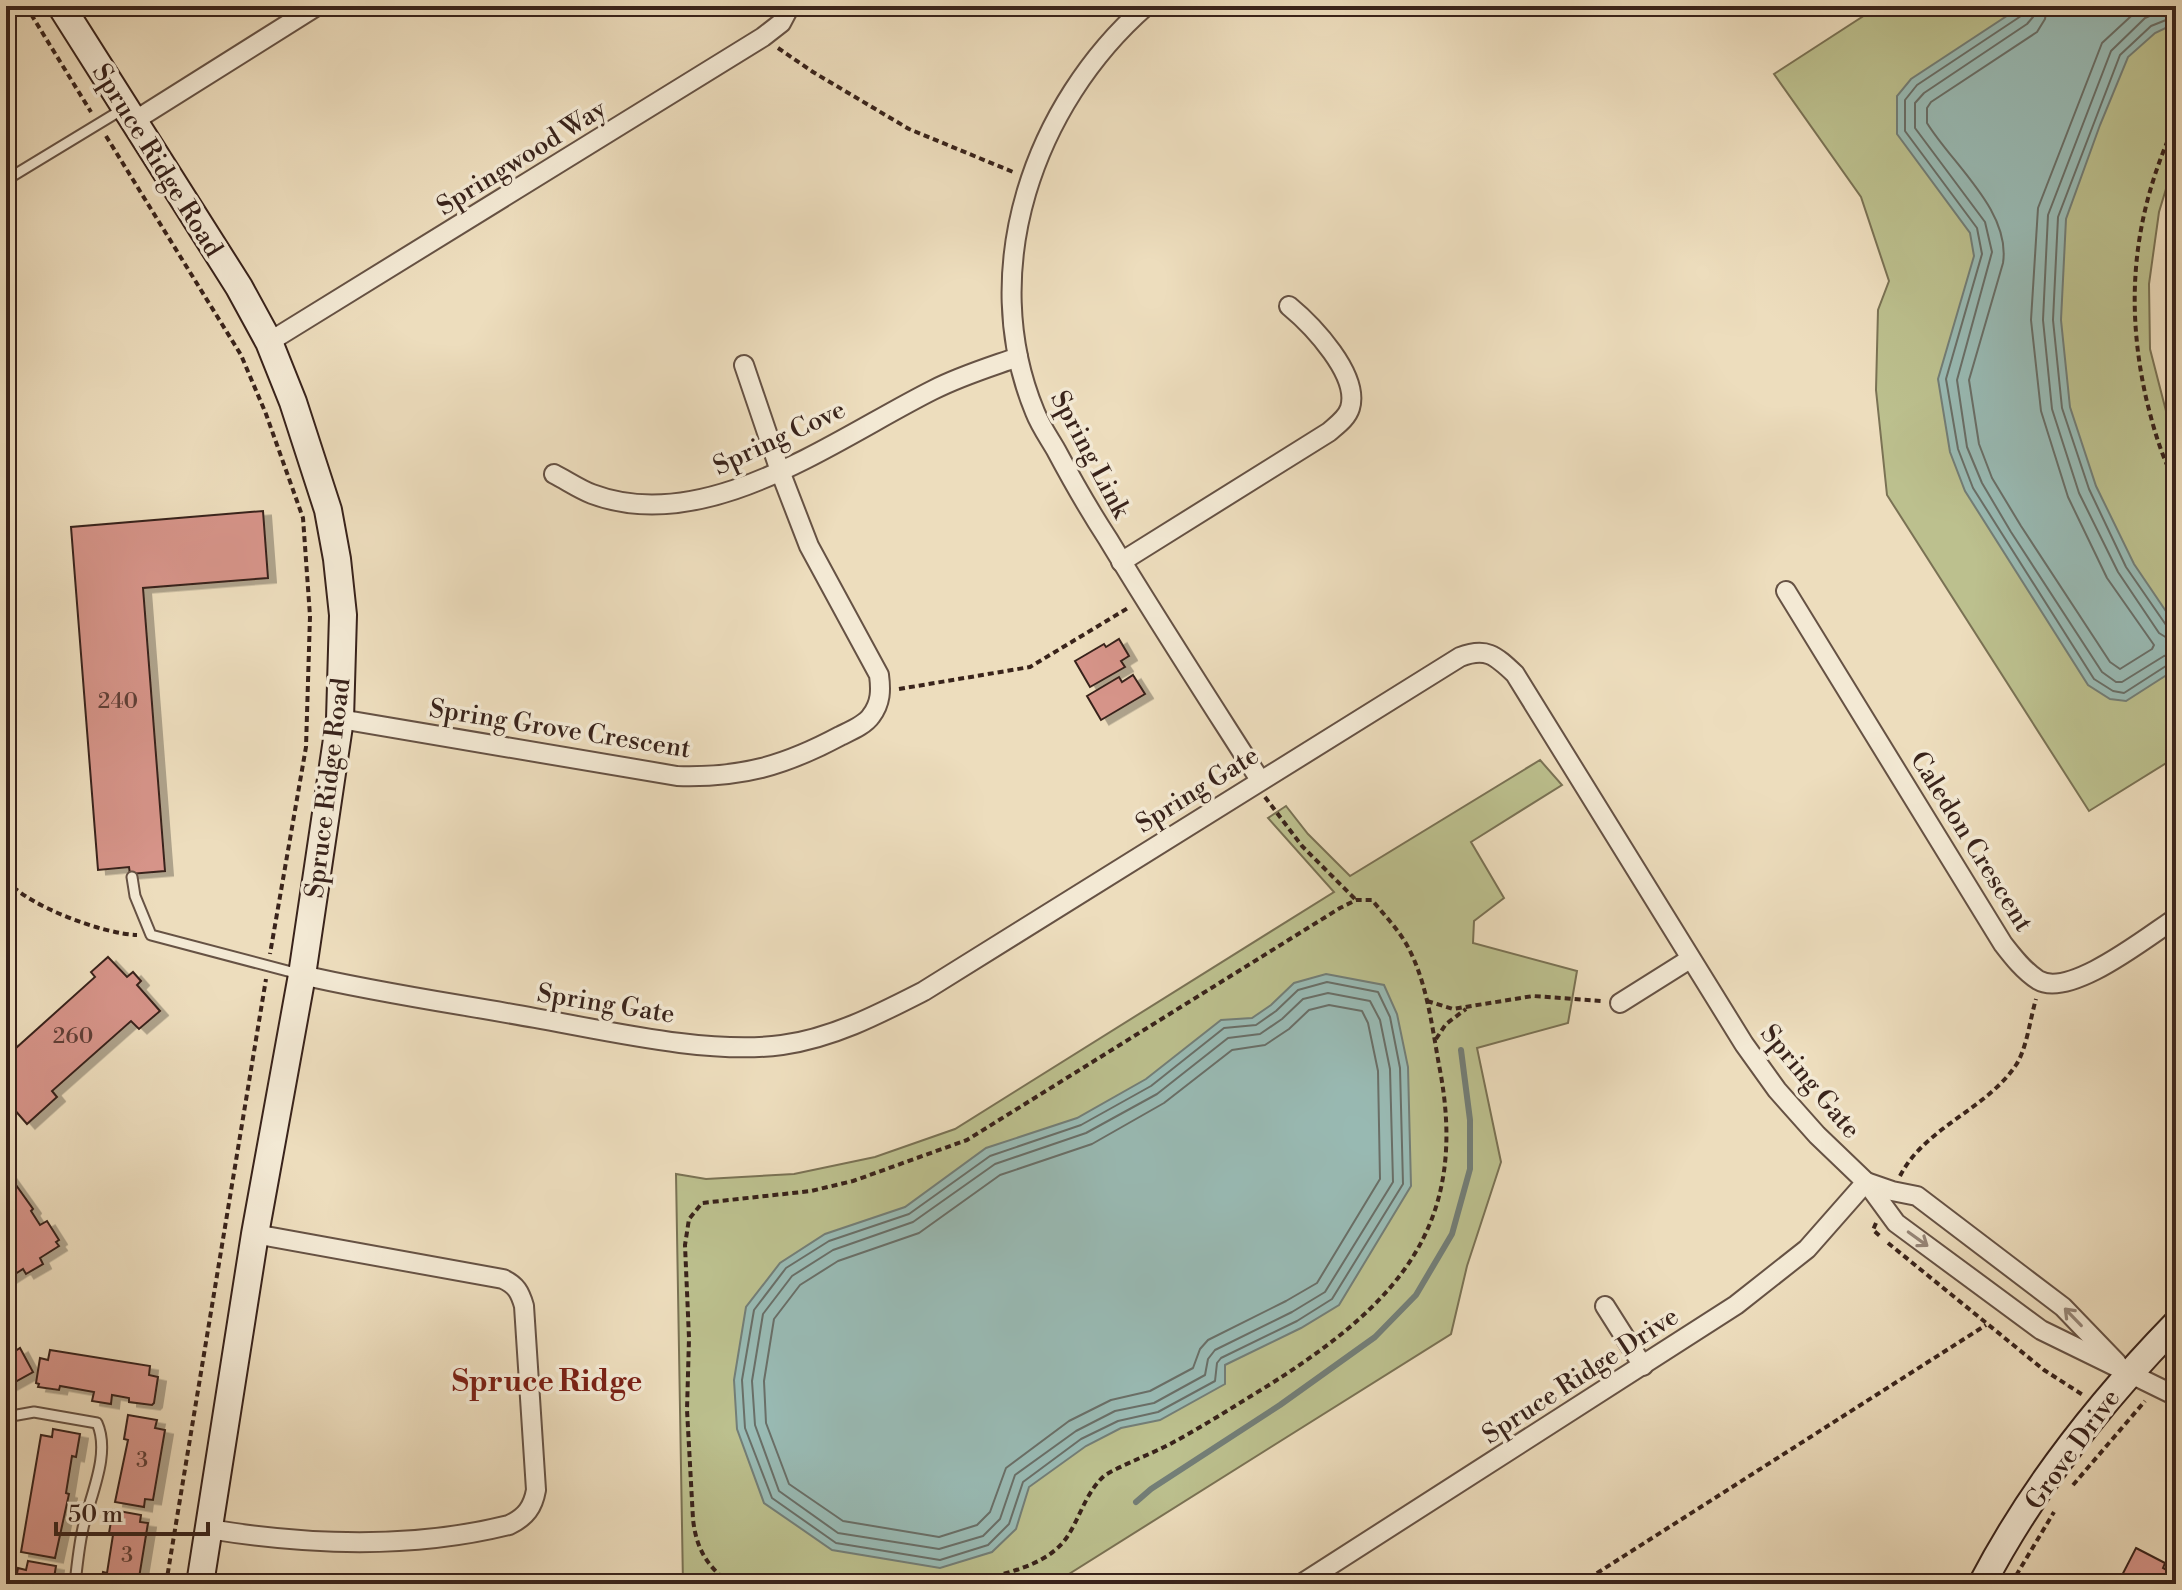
<svg xmlns="http://www.w3.org/2000/svg" width="2182" height="1590" font-family="'Libre Bodoni',serif">
<style>
.green{fill:#bcc08e;stroke:#7a7254;stroke-width:2}
.water{fill:#99bbb5;stroke:#737e77;stroke-width:2}
.lines{fill:none;stroke-linecap:round;stroke-linejoin:round}
.shore{stroke:#696f68;stroke-width:2}
.stream{stroke:#737e77;stroke-width:6}
.building{fill:#d69489;stroke:#39231b;stroke-width:2;filter:url(#shadow)}
.lane-casing{stroke:#665244;stroke-width:13}
.street-casing{stroke:#665244;stroke-width:22}
.secondary-casing{stroke:#39231b;stroke-width:30}
.path{stroke:#39231b;stroke-width:4;stroke-dasharray:6 4;stroke-linecap:butt}
.lane{stroke:#f3e9d4;stroke-width:9}
.street{stroke:#f3e9d4;stroke-width:18}
.secondary{stroke:#f3e9d4;stroke-width:26}
.oneway{stroke:#968678}
.labels{text-anchor:middle;stroke-width:7;stroke-linejoin:round;paint-order:stroke}
.number-label{font-size:22px;fill:#603f36}
.street-label{font-size:26px;fill:#39231b;stroke:#f3e9d4}
.quarter-label{font-size:30px;font-weight:bold;fill:#7a1f14;stroke:#f3e9d4}
</style>
<defs>
<filter id="shadow"><feDropShadow dx="8" dy="4.5" stdDeviation="0" flood-color="#0004"/></filter>
</defs>
<rect width="100%" height="100%" fill="#edddbd"/>
<filter id="stains"><feTurbulence type="fractalNoise" baseFrequency=".0025" numOctaves="4"/><feColorMatrix values="0 0 0 0 .2 0 0 0 0 .09 0 0 0 0 .02 0 0 0 .5 -.17"/></filter>
<radialGradient id="worn" r=".72"><stop offset=".6" stop-color="#630" stop-opacity="0"/><stop offset="1" stop-color="#630" stop-opacity=".3"/></radialGradient>
<g class="green">
<polygon points="1879,6 2176,6 2176,156 2159,212 2149,284 2150,349 2166,411 2176,435 2176,757 2089,811 1887,495 1876,390 1878,310 1889,281 1861,197 1774,74"/>
<polygon points="1540,760 1562,785 1471,842 1504,898 1474,921 1473,943 1577,971 1568,1023 1477,1048 1501,1162 1467,1266 1451,1334 1053,1584 683,1584 676,1174 706,1179 794,1174 875,1157 955,1129 1334,892 1268,818 1286,806 1308,834 1350,876"/>
</g>
<g class="water">
<polygon points="2022,6 2176,6 2176,23 2155,33 2128,57 2100,125 2066,219 2061,320 2070,407 2096,486 2134,564 2176,626 2176,669 2126,701 2110,699 2088,685 1965,491 1950,452 1938,379 1974,256 1970,233 1897,134 1897,96 1911,79"/>
<polygon points="1326,974 1384,985 1397,1014 1408,1067 1411,1186 1339,1305 1301,1328 1225,1365 1225,1384 1160,1420 1121,1428 1086,1446 1029,1487 1016,1529 992,1552 940,1568 832,1550 764,1503 737,1429 734,1380 746,1307 780,1263 825,1234 905,1207 986,1148 1077,1118 1146,1079 1221,1020 1252,1018 1271,1005 1294,983"/>
</g>
<g class="lines">
<g class="shore">
<polyline points="2025,6 2021,16 1917,85 1905,100 1905,131 1977,228 1982,254 1946,379 1958,449 1973,488 2094,679 2113,691 2124,693 2169,664 2176,663"/>
<polyline points="2035,6 2033,17 2027,24 1924,93 1915,103 1915,128 1985,222 1992,252 1957,380 1967,447 1982,483 2011,532 2102,672 2116,682 2122,682 2164,656 2176,653"/>
<path d="M2047,6l-2,13 -8,13 -106,70 -4,6v15c25,41 84,88 76,140l-34,117 10,64 13,34 29,48 89,136 10,7 32,-20 2,-4 -47,-67 -39,-81 -27,-86 -10,-91 7,-112 64,-165 40,-37"/>
<polyline points="2172,6 2145,18 2111,51 2048,215 2043,320 2052,409 2079,493 2118,572 2159,633 2167,638 2176,639"/>
<polyline points="2176,16 2151,26 2120,55 2058,217 2053,320 2062,408 2089,489 2126,567 2166,625 2176,629"/>
<polygon points="1327,982 1378,992 1390,1017 1400,1068 1403,1184 1332,1299 1297,1321 1221,1358 1217,1363 1215,1381 1158,1412 1118,1421 1081,1439 1023,1482 1009,1524 988,1545 940,1560 836,1543 772,1498 745,1428 742,1380 754,1310 786,1268 829,1241 909,1214 990,1156 1081,1125 1151,1086 1224,1028 1256,1025 1276,1011 1298,990"/>
<polygon points="1328,993 1370,1001 1380,1020 1390,1069 1393,1182 1325,1292 1292,1312 1215,1350 1208,1359 1205,1375 1154,1403 1115,1411 1076,1431 1015,1475 1000,1519 983,1536 939,1549 838,1533 779,1491 755,1425 752,1381 763,1314 792,1276 833,1250 913,1222 995,1164 1086,1133 1157,1094 1228,1038 1260,1034 1282,1019 1303,999"/>
<polygon points="1329,1005 1362,1011 1368,1023 1378,1071 1380,1179 1317,1283 1286,1301 1208,1340 1200,1349 1193,1368 1150,1391 1111,1400 1069,1421 1006,1468 990,1512 977,1525 939,1537 843,1521 789,1484 766,1423 764,1381 774,1319 800,1285 838,1261 919,1233 1000,1175 1092,1144 1164,1103 1232,1050 1265,1045 1289,1029 1309,1010"/>
</g>
<polyline class="stream" points="1136,1502 1151,1489 1280,1405 1375,1337 1416,1295 1452,1234 1470,1169 1470,1120 1461,1050"/>
</g>
<g class="building">
<polygon points="263,511 268,578 143,588 165,871 130,874 129,867 98,870 71,527"/>
<polygon points="1119,639 1129,656 1121,661 1125,667 1090,687 1075,661 1104,644 1106,647"/>
<polygon points="1133,675 1145,694 1101,720 1087,696 1119,677 1122,682"/>
<polygon points="108,957 127,977 133,972 141,981 137,985 160,1011 139,1029 131,1021 52,1091 57,1097 27,1124 6,1100 6,1044 10,1041 16,1048 95,977 91,972"/>
<polygon points="6,1171 33,1209 31,1211 40,1225 47,1221 59,1240 56,1242 59,1246 40,1258 43,1264 26,1274 23,1269 6,1280"/>
<polygon points="8,1346 12,1353 20,1348 33,1372 6,1387"/>
<polygon points="50,1350 150,1366 149,1375 158,1377 154,1403 152,1405 129,1402 129,1398 112,1395 111,1404 92,1401 94,1392 60,1386 59,1390 38,1387 39,1384 36,1383 40,1358 48,1360"/>
<polygon points="128,1415 157,1420 155,1428 165,1430 153,1500 145,1499 144,1507 115,1502 128,1440 124,1439"/>
<polygon points="53,1429 80,1434 76,1457 72,1456 66,1493 69,1494 55,1558 21,1552 41,1435 52,1437"/>
<polygon points="113,1510 141,1515 140,1522 148,1523 138,1584 101,1584 103,1572 107,1573 113,1535 109,1533"/>
<polygon points="2136,1548 2165,1563 2163,1568 2176,1575 2174,1584 2118,1583"/>
<polygon points="28,1561 56,1566 53,1584 15,1584 18,1568 26,1570"/>
</g>
<g class="lines">
<defs>
<g id="lane">
<polyline points="6,180 123,109"/>
<polyline points="132,877 135,896 151,935 299,974"/>
<path d="M6,1417l28,-5 63,11c14,31 -7,73 -14,105 -4,18 -6,37 -8,56"/>
</g>
<g id="street">
<path d="M1146,6c-112,98 -170,264 -111,406 5,13 14,26 21,38 16,30 33,60 52,89 49,81 101,161 152,241"/>
<polyline points="134,121 317,6"/>
<polyline points="269,342 763,37 781,23 790,6"/>
<path d="M554,474c12,6 25,15 38,20 114,43 243,-55 341,-104 27,-14 57,-23 85,-33"/>
<path d="M1121,562l208,-130c8,-7 18,-14 21,-24 10,-33 -38,-83 -61,-102"/>
<path d="M1786,591l217,353c10,13 21,27 35,36 32,19 110,-44 138,-62"/>
<path d="M340,719l337,57c64,2 107,-10 163,-40 10,-5 25,-11 31,-20 10,-13 10,-26 8,-41l-70,-129 -29,-75 -36,-106"/>
<path d="M302,975c77,18 156,29 233,43 73,13 175,37 247,27 51,-7 97,-31 142,-54l536,-334c26,-10 35,-2 55,17l229,370 33,46 40,45 49,47 30,41 145,107 135,66"/>
<polyline points="1620,1003 1690,959"/>
<polyline points="1866,1182 1892,1191 1917,1196 2063,1307 2117,1363"/>
<polyline points="1605,1306 1643,1366"/>
<path d="M209,1529c97,16 204,20 300,-4 17,-8 24,-18 27,-35l-12,-184c-4,-14 -8,-21 -21,-27l-248,-45"/>
<polyline points="1301,1584 1736,1305 1807,1249 1866,1182"/>
</g>
<g id="secondary">
<polyline points="61,6 239,287 269,342 293,402 328,510 337,559 343,615 340,719 302,975 255,1234 200,1584"/>
<path d="M1982,1584c50,-96 119,-183 194,-260"/>
</g>
</defs>
<use href="#lane" class="lane-casing"/>
<use href="#street" class="street-casing"/>
<use href="#secondary" class="secondary-casing"/>
<g class="path">
<polyline points="26,6 91,112"/>
<polyline points="778,48 813,72 909,129 1013,172"/>
<path d="M2176,122c-43,92 -52,181 -29,280 7,28 15,56 29,81"/>
<polyline points="106,136 241,355 266,414 303,518 310,616 306,747 270,954"/>
<polyline points="899,689 1030,667 1128,608"/>
<polyline points="1265,797 1302,846 1356,900"/>
<path d="M6,880c22,26 97,54 131,55"/>
<polyline points="1427,1001 1453,1009 1533,996 1602,1001"/>
<polyline points="1436,1039 1446,1024 1466,1009"/>
<path d="M1900,1176c25,-49 86,-66 116,-111 11,-17 14,-46 20,-66"/>
<polyline points="1876,1223 1873,1230 1881,1237"/>
<polyline points="1888,1243 2044,1370 2083,1395"/>
<polyline points="2073,1485 2145,1401"/>
<polyline points="166,1584 266,979"/>
<path d="M731,1584c-24,-17 -35,-36 -38,-65l-6,-109 2,-72 -4,-93 4,-26 13,-16 109,-12 42,-10 114,-41 373,-232 16,-8h16c13,16 28,31 37,49 18,35 23,77 30,116 32,161 -42,239 -170,320 -33,20 -65,41 -99,59 -21,11 -44,19 -65,31 -18,16 -24,39 -36,59 -20,34 -72,41 -107,50"/>
<polyline points="1580,1584 1986,1325"/>
<polyline points="2011,1584 2054,1512"/>
</g>
<use href="#lane" class="lane"/>
<use href="#street" class="street"/>
<use href="#secondary" class="secondary"/>
</g>
<defs><path id="oneway-shaft" d="M-6 0H5M1.5-3L5.5 0L1.5 3" fill="none" stroke-width="1.6" stroke-linecap="round" stroke-linejoin="round" transform="scale(2)"/></defs>
<g class="oneway">
<use href="#oneway-shaft" transform="translate(1918 1239) rotate(36)"/>
<use href="#oneway-shaft" transform="translate(2073 1317) rotate(-134)"/>
</g>
<g class="labels">
<g class="number-label">
<text x="118" y="708">240</text>
<text x="73" y="1043">260</text>
<text x="142" y="1467">3</text>
<text x="127" y="1562">3</text>
</g>
<g class="street-label">
<text transform="translate(521 157) rotate(-32)" y="9">Springwood Way</text>
<text transform="translate(158 160) rotate(58)" y="9">Spruce Ridge Road</text>
<text transform="translate(779 437) rotate(-25)" y="9">Spring Cove</text>
<text transform="translate(1091 454) rotate(62)" y="9">Spring Link</text>
<text transform="translate(560 728) rotate(9)" y="9">Spring Grove Crescent</text>
<text transform="translate(327 788) rotate(-83)" y="9">Spruce Ridge Road</text>
<text transform="translate(1197 789) rotate(-32)" y="9">Spring Gate</text>
<text transform="translate(1972 841) rotate(58)" y="9">Caledon Crescent</text>
<text transform="translate(606 1003) rotate(9)" y="9">Spring Gate</text>
<text transform="translate(1811 1081) rotate(50)" y="9">Spring Gate</text>
<text transform="translate(1580 1375) rotate(-33)" y="9">Spruce Ridge Drive</text>
<text transform="translate(2072 1449) rotate(-54)" y="9">Grove Drive</text>
</g>
<g class="quarter-label">
<text x="547" y="1391">Spruce Ridge</text>
</g>
</g>
<rect width="2182" height="1590" fill="none" stroke="#edddbd" stroke-width="32"/>
<rect x="8" y="8" width="2166" height="1574" fill="none" stroke="#39231b" stroke-width="4"/>
<rect x="16" y="16" width="2150" height="1558" fill="none" stroke="#39231b" stroke-width="2"/>
<path d="M56 1522v12h152v-12" fill="none" stroke="#39231b" stroke-width="4"/>
<text x="68" y="1522" font-size="24" fill="#39231b" stroke="#f3e9d4" stroke-width="6" paint-order="stroke">50 m</text>
<rect width="100%" height="100%" filter="url(#stains)"/>
<rect width="100%" height="100%" fill="url(#worn)"/>
</svg>
